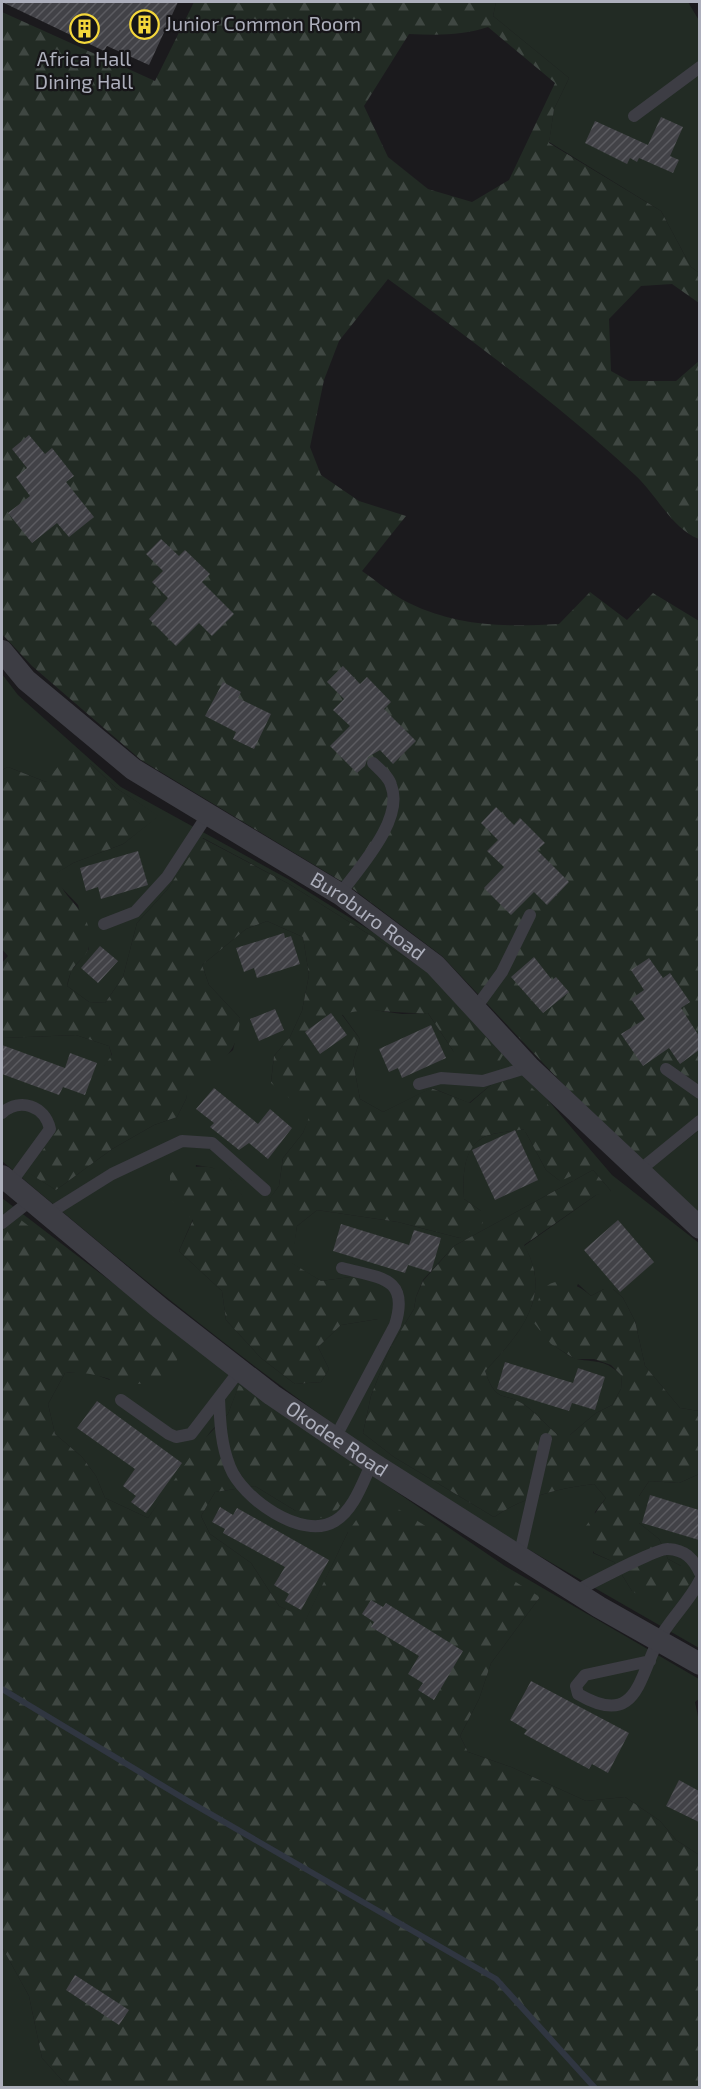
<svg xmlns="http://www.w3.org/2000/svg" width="701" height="2089" font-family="'Exo 2',sans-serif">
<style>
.grass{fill:#222b24}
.forest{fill:url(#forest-firs);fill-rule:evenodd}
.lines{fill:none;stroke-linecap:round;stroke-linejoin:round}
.stream{stroke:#303641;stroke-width:6}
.building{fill:url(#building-hatch)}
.service{stroke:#3d3d44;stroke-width:12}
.minor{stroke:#3d3d44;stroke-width:22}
.labels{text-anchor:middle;stroke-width:4.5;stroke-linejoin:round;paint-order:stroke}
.poi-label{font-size:20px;fill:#adafbc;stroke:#161518;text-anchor:start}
.street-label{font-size:20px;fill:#adafbc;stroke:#161518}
</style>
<defs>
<pattern id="forest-firs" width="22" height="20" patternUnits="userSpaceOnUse" patternTransform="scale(1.5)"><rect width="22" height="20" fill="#222b24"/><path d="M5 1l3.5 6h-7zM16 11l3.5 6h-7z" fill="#3f4742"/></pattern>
<pattern id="building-hatch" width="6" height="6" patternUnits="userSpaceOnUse" patternTransform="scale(1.5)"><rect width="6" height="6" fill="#424247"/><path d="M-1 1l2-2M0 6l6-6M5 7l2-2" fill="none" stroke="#5b5b60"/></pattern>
</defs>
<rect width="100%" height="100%" fill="#1b1a1d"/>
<g class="grass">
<polygon points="496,2 688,2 700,22 699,273 691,267 661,211 549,142 554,109 569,78 493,16"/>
<path d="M2,674l16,21 103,92 167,92 131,82 93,97 100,117 87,68v168l-19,-3 -35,-42 -10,-45 -12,-23 -10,-9h-9l-13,7 -13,-12 -27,60c8,4 18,13 26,15 22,4 28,0 45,17l-1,13 -9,16 -16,8 -26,22h-12c-11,-9 -21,-21 -32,-29 -22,-16 -29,0 -41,-35 34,-36 69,-76 39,-125l72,-51 15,-4 -18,-21 -139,76 -31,34 -7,17 -2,12 -25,41 -18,46 -8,37 31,24 100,60c29,-20 65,-29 100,-33l12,14 -11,14 -2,41 21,9 18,29 49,-25 -13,-7 -9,-20 -20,-16v-27l10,-15 30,2 20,-9v174c-107,-62 -216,-122 -318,-191 -133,-90 -257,-193 -379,-296v-123l74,-3 33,11 3,10 -84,116 28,18 56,-41 42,-24 23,-8 9,-18 2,-14 45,-35 7,-32 -31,-33 -7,-20 44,-36 21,-8 36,16 6,38 -7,36 -12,26 -16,19 -3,26 40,33 -8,18 -20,25 -4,28 -16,22 -17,-6 -16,-23 -17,-11 -17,-3 -3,54 -14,32 43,40 4,29 35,38 34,26 26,-2 8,-13 -11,-22 23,-22 37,-6 -27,-42 -30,4 -30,-18 6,-37 20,-16 81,12 62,16 21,-27 -17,-12c-1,-20 -2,-49 18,-61 10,-6 30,-6 42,-9l22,41 14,11 -68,-97 -23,19 -37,-15 -49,24 -23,-13 -7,-37 7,-23 -18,-25 18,-6 42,6 26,-1 26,39 -35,-86 -130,-82 -86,-46 -36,52 -30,33 -14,54 -18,26 -16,-1 -22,-16 4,-15 18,-22 -11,-44 -19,-20 -3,-12 17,-10 50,-19 35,-28 -42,-28 -26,-25 -44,19 -38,-15 -6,3z"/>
<polygon points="699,1130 699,1217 646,1172"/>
<polygon points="2,1198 297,1424 505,1566 699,1679 699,1699 695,1702 700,1726 699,1855 676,1840 660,1821 625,1797 586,1801 511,1767 468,1752 460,1736 479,1699 491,1663 540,1597 348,1532 306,1620 279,1606 251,1563 210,1534 201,1516 215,1492 255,1486 296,1511 239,1386 228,1414 211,1431 148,1518 105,1498 96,1476 82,1457 55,1434 48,1404 65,1373 86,1371 110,1380 3,1229 2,1230"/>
<polygon points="2,1947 29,1996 42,2058 68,2087 2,2087"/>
</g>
<g class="forest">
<path d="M194,2h302l-3,14 76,62 -15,31 -5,34 112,68 30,56 8,6v30l-27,-19 -31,2 -32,33 2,52 18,10h47l23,-20v178c-27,-10 -42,-44 -64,-64 -77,-71 -162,-134 -247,-196l-49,62 -15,39 -14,67 11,28 38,26 47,15 -44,55c15,10 30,24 47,32 49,24 97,24 150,21l31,-32 37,28 26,-27 46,28v509l-53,42 -204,-216 -93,-70 -208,-126 -109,-94 -30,-32v-622l153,69zM488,27l67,56 -46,97 -37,22 -44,-13 -40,-32 -24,-51 45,-72c27,1 53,2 79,-7z"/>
<path d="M71,750l19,13 26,25 43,28 -36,28 -50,19 -16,10c4,30 38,35 32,73 -1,9 -11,15 -16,22 -3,5 -5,12 -6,18l22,16 16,1 18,-26 14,-54 30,-33 35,-52 87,46 130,82 84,89 -4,7 -24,7 -21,-17 -26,-39c-28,2 -62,-8 -86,2l18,24 -7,23 7,37 23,13 48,-24 39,15 22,-19 26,-10 26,26 53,65 -37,16 -14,-11 -22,-41c-12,3 -32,3 -42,9 -20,13 -19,41 -18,61l17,12 2,12 -23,15 -62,-16 -81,-12 -20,16 -5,37 29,18 30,-4 23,8 16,15 -12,19 -37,6 -23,22 11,22 -8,13 -26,2 -34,-26 -35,-38 -4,-29 -43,-40 14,-31 -23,-21v-26c22,-7 45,-13 62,8 12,16 10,20 31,26l16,-21 4,-28 20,-25 7,-18 -39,-32 3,-27 16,-19 12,-26 7,-36 -6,-38 -36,-16 -21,8 -44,36 7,20 31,33c-2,40 -22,44 -51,67l-3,14 -9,18 -23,8 -42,24 -56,41 -29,-18 85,-117 -3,-9 -33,-11 -74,3v-75l6,-7 -6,-7v-179l6,-3 38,15z"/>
<path d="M593,1170l18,21 -3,3 -12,1 -72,50c30,51 -5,90 -39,126 12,35 19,19 41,35 11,8 21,20 32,29h12l26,-22 16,-8 9,-16 1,-13 -11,-11 -17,-6h-19l-24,-15 -17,-21c2,-8 2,-17 5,-25 10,-27 37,-16 52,-2l13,-7h9l10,9 12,23 10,45 35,42 19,3v63l-20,9 -30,-2 -10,15v27l20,16 9,20 13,7 12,12 -12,19 -20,11 -29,-17 -18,-29 -20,-9 -11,-23 23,-32 -12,-14c-35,4 -71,13 -100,33l-100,-60 -31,-24 8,-37 18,-46 25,-41 2,-12 7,-16 31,-35z"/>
<path d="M17,1217l168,130 -17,28c-10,3 -22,10 -32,9 -28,-2 -42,-14 -71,-11l-17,31 7,30 27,23 14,19 9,22 43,20 49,-71 31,-33 11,-29 122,86 -23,38 -17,9 -25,-7 -41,-25 -40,6 -14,24 9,18 41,29 28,43 27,13 42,-87 26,-38 166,103 -49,66 -12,36 -19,37 8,16 43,15 75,34 39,-4 35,24 16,19 23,15v232h-631l-26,-29 -13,-62 -27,-49v-716z"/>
</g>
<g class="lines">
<polyline class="stream" points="2,1689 188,1801 496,1979 595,2088"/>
</g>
<g class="building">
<polygon points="2,2 178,2 149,65 107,46 104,51"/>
<polygon points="661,117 683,127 670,156 679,160 673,173 639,158 637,162 630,158 627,164 585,143 595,121 648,145"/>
<polygon points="29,435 45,454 52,448 74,476 66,482 94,517 69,537 57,523 32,543 8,513 30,496 16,477 27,468 12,449"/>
<polygon points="161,539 179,556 185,550 210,574 202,582 234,614 212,636 199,623 176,646 149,619 168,598 152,582 163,571 146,554"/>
<polygon points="343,666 360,684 367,677 391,702 384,709 416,741 393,764 380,750 368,757 365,766 357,773 330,746 350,726 333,710 344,699 327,682"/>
<polygon points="223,682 241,692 238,698 271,714 254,749 233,739 236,732 205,716"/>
<polygon points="496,807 514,825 520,818 545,843 537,850 569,882 547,905 534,892 511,915 484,888 504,867 487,851 498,840 481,823"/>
<polygon points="138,851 148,885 101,899 98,887 86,891 80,868"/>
<polygon points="284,933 285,938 291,936 300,964 257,978 254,968 244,972 236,948"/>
<polygon points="100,946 118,961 98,983 81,968"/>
<polygon points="534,957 552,980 556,977 569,992 543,1013 511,977"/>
<polygon points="649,958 663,978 670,973 690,1002 681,1008 699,1036 699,1050 680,1064 669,1048 643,1066 621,1034 645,1019 631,999 644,990 631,970"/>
<polygon points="275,1009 284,1030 259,1041 250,1019"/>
<polygon points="331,1013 347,1035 320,1054 305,1032"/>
<polygon points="431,1025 446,1058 402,1078 398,1068 389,1072 379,1049"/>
<polygon points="2,1045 65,1068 70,1053 97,1063 85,1095 63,1087 59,1095 2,1074"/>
<polygon points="214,1088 258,1124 270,1109 292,1128 268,1159 249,1143 239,1150 210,1127 214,1123 196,1109"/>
<polygon points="515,1130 538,1180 495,1200 472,1150"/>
<polygon points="618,1220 654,1262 620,1292 584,1250"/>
<polygon points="341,1224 409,1245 414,1230 441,1238 431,1272 408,1265 405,1273 333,1251"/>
<polygon points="505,1362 573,1383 578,1368 605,1377 595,1410 572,1403 569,1411 497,1389"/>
<polygon points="97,1401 182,1463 146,1513 131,1502 136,1496 123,1486 135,1469 77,1428"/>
<polygon points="650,1495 699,1510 699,1540 642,1523"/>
<polygon points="220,1507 233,1515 237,1508 329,1560 301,1610 285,1601 289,1594 274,1585 285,1567 223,1533 225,1529 212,1522"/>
<polygon points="371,1600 383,1607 386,1603 463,1651 434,1700 418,1690 423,1683 408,1674 419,1656 371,1627 374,1622 362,1614"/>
<polygon points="531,1681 629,1733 608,1773 592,1764 589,1769 524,1734 527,1730 510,1720"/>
<polygon points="679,1780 699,1791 699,1822 666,1806"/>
<polygon points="75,1975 129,2010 119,2025 66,1990"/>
</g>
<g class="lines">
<g class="service">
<polyline points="634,116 700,67"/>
<path d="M340,894c19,-26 65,-75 51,-109 -2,-8 -12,-16 -18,-22"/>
<polyline points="104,924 135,912 167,877 208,814"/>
<polyline points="475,1009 502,972 530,915"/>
<polyline points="666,1069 700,1093"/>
<polyline points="419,1084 441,1078 483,1081 529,1067"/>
<path d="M2,1113c18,-16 43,-7 48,16l-40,55"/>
<polyline points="640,1170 700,1121"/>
<polyline points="48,1214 112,1174 182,1141 212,1143 265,1190"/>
<polyline points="2,1223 30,1201"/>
<path d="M219,1398c1,24 2,47 11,69 12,31 72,74 105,54 19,-11 28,-40 37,-58"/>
<polyline points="121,1400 169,1434 176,1437 191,1434 240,1370"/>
<path d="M335,1438l60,-113c15,-48 -15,-47 -53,-57"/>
<polyline points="519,1557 546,1439"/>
<path d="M574,1592c16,-8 83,-44 94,-43 17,1 25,9 32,24"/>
<path d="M650,1661l-65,14 -9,11 2,8c58,34 60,-13 80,-53 12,-22 31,-39 42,-61"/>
</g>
<g class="minor">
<path id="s1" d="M2,651l24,29 107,89 207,125 95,71 94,102 171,161"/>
<path id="s2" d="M2,1176l158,132 112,87 100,68 227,144 101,57"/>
</g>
</g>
<defs>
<symbol id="building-ring" viewBox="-11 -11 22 22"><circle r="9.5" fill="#161518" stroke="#f4d73b" stroke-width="1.5"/><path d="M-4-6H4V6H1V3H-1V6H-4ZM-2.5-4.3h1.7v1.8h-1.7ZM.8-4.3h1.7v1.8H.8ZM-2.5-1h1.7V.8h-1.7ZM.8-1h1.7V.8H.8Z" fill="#f4d73b"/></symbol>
</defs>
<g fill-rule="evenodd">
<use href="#building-ring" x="128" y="8" width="33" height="33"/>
<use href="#building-ring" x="68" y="12" width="33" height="33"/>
</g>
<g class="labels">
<g class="poi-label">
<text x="165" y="31">Junior Common Room</text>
<text x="84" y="66" text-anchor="middle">Africa Hall<tspan x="84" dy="23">Dining Hall</tspan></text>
</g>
<g class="street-label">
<text dy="7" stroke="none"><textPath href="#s1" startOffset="454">Buroburo Road</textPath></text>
<text dy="7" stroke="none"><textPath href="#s2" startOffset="426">Okodee Road</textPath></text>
</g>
</g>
<rect width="701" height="2089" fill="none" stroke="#adafbc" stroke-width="6"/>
</svg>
